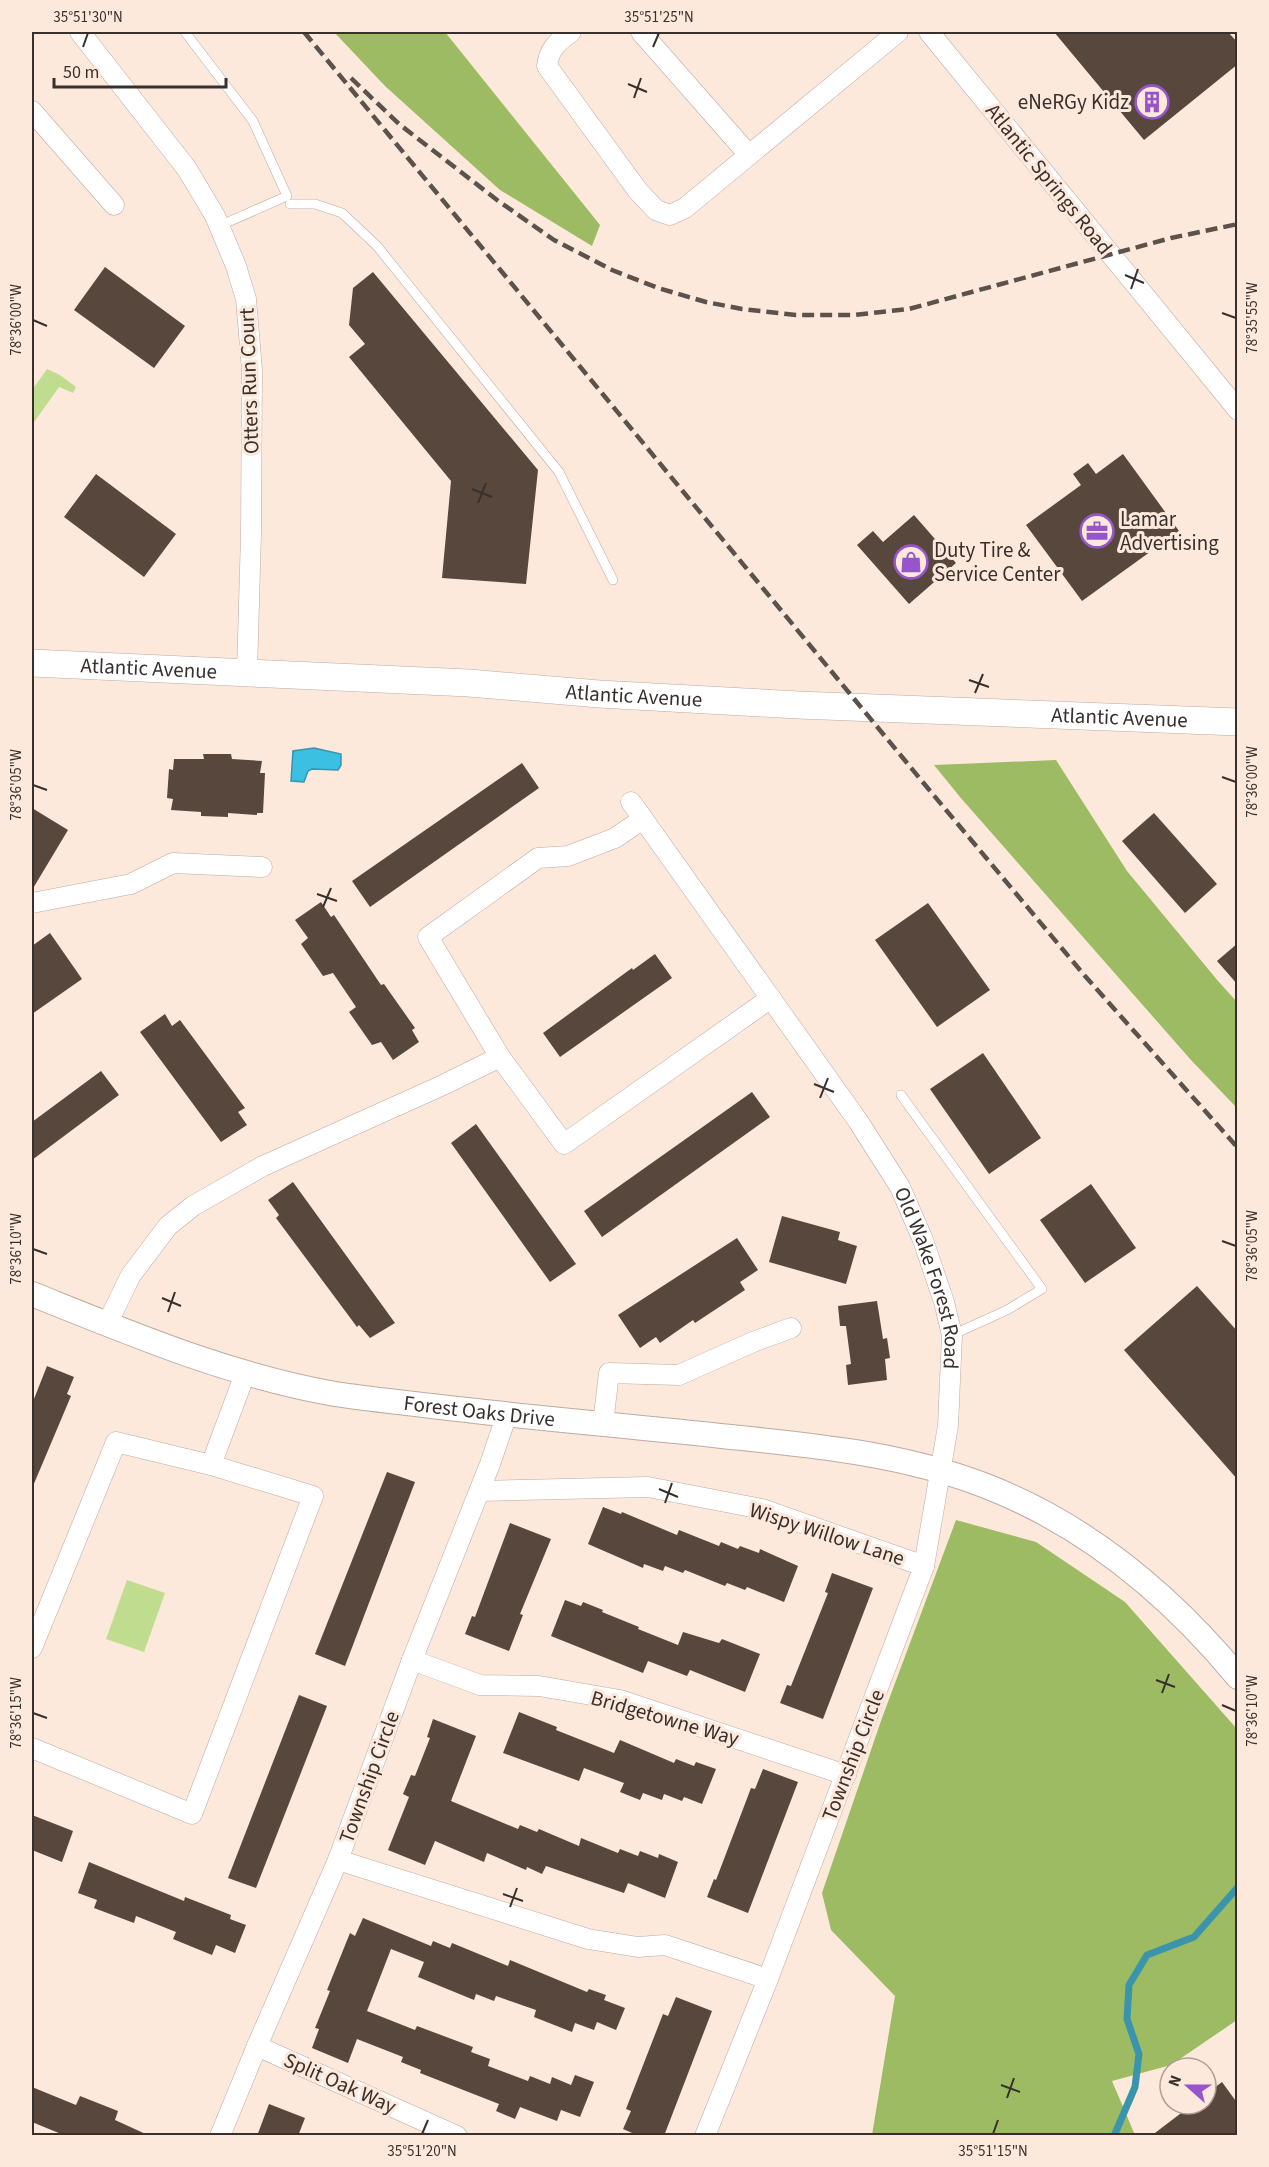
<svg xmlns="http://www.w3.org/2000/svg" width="1269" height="2167" font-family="'Source Sans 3',sans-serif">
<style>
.green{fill:#c0dd8f}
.forest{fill:#9cbb62}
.water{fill:#3bbfe2;stroke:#3a94ab;stroke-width:1.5}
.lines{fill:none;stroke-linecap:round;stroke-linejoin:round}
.stream{stroke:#3a94ab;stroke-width:7}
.building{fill:#58473d}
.service-casing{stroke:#beaa9f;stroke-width:10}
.minor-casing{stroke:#beaa9f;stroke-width:21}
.tertiary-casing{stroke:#beaa9f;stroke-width:26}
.secondary-casing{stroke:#beaa9f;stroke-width:28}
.service{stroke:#fff;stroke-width:9}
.minor{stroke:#fff;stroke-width:20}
.tertiary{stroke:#fff;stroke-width:24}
.secondary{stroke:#fff;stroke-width:27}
.rail{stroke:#5c524c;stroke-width:4.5;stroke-dasharray:12 6;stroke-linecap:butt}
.ticks{fill:none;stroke:#38302c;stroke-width:2}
.labels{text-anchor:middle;stroke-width:6;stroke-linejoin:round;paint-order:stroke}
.poi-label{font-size:21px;fill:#38302c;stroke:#fde8dc;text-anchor:start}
.street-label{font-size:21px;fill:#38302c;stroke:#fde8dc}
.neatline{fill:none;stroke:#38302c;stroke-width:2}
.ticks-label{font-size:15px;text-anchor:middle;fill:#38302c}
</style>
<rect width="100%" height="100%" fill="#fde8dc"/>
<g class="green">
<polygon points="47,369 60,375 76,387 73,393 59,387 32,425 32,390"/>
<polygon points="127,1580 165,1593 144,1652 106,1639"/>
</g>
<g class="forest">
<polygon points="334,32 445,32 600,225 592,246 500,190 385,86"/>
<polygon points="1056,760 1127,871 1218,981 1237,1002 1237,1108 1191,1060 960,797 934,765"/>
<polygon points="956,1520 1036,1542 1125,1602 1237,1729 1237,2020 1171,2065 1112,2081 1135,2135 872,2135 895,1996 831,1930 822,1893 882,1718"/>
</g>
<polygon class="water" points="314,748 341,754 341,765 338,770 312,769 308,771 304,782 291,781 293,751"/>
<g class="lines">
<polyline class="stream" points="1114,2136 1135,2087 1139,2054 1127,2019 1129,1985 1147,1955 1194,1937 1238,1887"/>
</g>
<g class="building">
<polygon points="1054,32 1228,32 1238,43 1238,64 1144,140"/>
<polygon points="105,267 185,326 154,368 74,310"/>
<polygon points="373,272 538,470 526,584 442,578 451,481 349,357 365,344 349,325 353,288"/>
<polygon points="1123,454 1179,531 1082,601 1026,525 1081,485 1073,474 1088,463 1096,474"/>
<polygon points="96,474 176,534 144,577 64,517"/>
<polygon points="914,515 956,563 909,604 857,545 873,531 883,542"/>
<polygon points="203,754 231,754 232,759 262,761 260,773 265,773 263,813 257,813 257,815 228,813 228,817 201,816 201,812 171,810 173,799 167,798 169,769 173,770 174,759 204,759"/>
<polygon points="522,763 539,788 370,907 352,881"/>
<polygon points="32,808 68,830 32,890"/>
<polygon points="1154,813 1217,884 1185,913 1122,841"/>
<polygon points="321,902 331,917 334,915 381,985 384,984 415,1028 412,1030 419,1042 393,1060 381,1042 372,1045 349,1012 356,1007 333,973 323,976 301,944 308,938 295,920"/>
<polygon points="928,903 990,990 937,1027 875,940"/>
<polygon points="50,933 82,979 32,1014 32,946"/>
<polygon points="1238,943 1238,985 1217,961"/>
<polygon points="655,954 672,978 560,1057 543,1033 632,968 633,970"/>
<polygon points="165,1014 172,1026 180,1020 245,1108 238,1112 247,1125 221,1142 140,1032"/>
<polygon points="983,1053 1041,1138 989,1174 930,1089"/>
<polygon points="101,1071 119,1095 32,1160 32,1122"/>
<polygon points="752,1092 770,1117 602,1237 584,1211"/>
<polygon points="476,1124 576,1264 550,1282 451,1143"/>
<polygon points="293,1182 395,1323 370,1338 359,1325 357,1327 276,1218 279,1215 268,1200"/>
<polygon points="1091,1184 1136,1248 1085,1283 1040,1220"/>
<polygon points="782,1216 840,1232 838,1240 857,1246 846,1284 769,1262"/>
<polygon points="737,1238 758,1270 740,1282 745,1290 695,1323 693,1320 660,1343 656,1337 640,1348 618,1315"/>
<polygon points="1197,1286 1238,1332 1238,1480 1124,1350"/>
<polygon points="877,1301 883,1339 887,1338 890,1358 885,1359 887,1380 848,1385 846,1365 851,1364 846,1326 840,1326 838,1306"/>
<polygon points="47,1366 74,1377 67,1394 71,1396 33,1486 32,1404"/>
<polygon points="387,1472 415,1482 345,1666 315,1654"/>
<polygon points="603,1507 621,1514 622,1512 677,1535 679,1530 719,1546 721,1542 738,1549 740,1546 759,1553 760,1549 798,1566 784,1602 747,1587 745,1590 727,1583 725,1586 685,1570 683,1573 665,1566 663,1571 644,1564 643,1568 588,1544"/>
<polygon points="510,1523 551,1539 520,1614 523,1615 509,1651 465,1634 472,1616 475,1617"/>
<polygon points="832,1573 873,1588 823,1719 780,1703 787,1685 791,1686 828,1593 825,1592"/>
<polygon points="565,1600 581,1606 583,1602 603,1610 602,1612 639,1627 638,1629 678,1645 683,1632 719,1643 722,1639 760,1654 745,1692 690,1670 687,1676 648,1661 643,1673 551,1636"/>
<polygon points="299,1695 327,1706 256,1888 228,1878"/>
<polygon points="519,1712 557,1727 556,1730 614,1753 620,1740 674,1763 676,1759 694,1766 696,1762 716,1769 702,1804 684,1797 682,1801 664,1794 662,1800 643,1793 640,1800 620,1792 624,1783 584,1768 579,1781 503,1753"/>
<polygon points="433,1719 476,1736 451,1801 518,1829 520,1825 537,1832 539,1829 579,1846 581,1838 618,1853 620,1849 638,1856 640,1851 658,1858 659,1854 678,1862 665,1898 628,1883 624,1893 546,1866 542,1874 527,1867 526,1870 487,1853 484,1862 435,1841 425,1865 388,1850 409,1797 403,1794 411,1775 415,1776 430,1738 427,1737"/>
<polygon points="763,1769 798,1782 748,1913 707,1897 714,1879 716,1880 751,1788 755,1789"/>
<polygon points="32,1815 73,1831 62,1862 32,1850"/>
<polygon points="89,1862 184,1901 185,1897 231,1915 230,1919 246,1925 235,1953 216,1945 212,1955 173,1939 176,1932 136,1916 134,1923 94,1908 97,1900 78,1893"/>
<polygon points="363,1918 431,1946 433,1941 450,1948 452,1943 508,1966 510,1960 587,1992 589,1989 606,1995 604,2000 625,2008 616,2030 597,2022 594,2030 575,2023 572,2032 534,2017 536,2010 496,1996 494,2001 476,1994 474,2000 418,1977 424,1962 391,1949 367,2011 415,2030 417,2026 473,2047 471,2052 490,2059 488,2066 528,2081 530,2076 550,2084 552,2077 571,2085 575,2075 594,2082 580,2117 561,2110 557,2121 520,2107 515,2119 496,2111 499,2104 420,2073 421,2070 401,2062 403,2057 357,2039 348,2063 312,2048 319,2029 315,2028 330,1991 327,1990 350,1933 355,1936"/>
<polygon points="676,1997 712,2011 664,2136 639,2136 623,2129 631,2111 626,2109 663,2014 668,2016"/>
<polygon points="1222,2082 1238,2104 1238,2136 1151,2136 1193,2104 1206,2104 1206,2094"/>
<polygon points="32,2087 76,2105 80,2096 118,2111 115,2120 150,2136 66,2136 32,2122"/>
<polygon points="269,2104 305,2118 298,2136 257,2136"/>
</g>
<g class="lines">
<defs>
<g id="service">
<polyline points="185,32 253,121 287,196 219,226"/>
<polyline points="290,204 315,204 342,213 377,246 559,472 613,580"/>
<polyline points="901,1095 1042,1289 1007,1310 952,1335"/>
</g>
<g id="minor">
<polyline points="80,32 187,169 215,216 236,266 246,299 252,370 251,534 247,673"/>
<path d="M571,32c-13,10 -22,16 -24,34l91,125 18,19 14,5 15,-7 213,-176"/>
<polyline points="641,32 749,155"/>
<polyline points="929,32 1238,410"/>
<polyline points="32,111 114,205"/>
<path id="s1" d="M631,802l227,319 42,66 23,53 21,62 8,33 -4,91 -24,140 -156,413 -63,157"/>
<polyline points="32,903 131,884 173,863 262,867"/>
<polyline points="500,1057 564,1144 771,998"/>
<polyline points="107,1324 131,1275 168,1226 193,1206 263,1166 443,1085 500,1057 428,937 538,858 568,856 615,838 643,819"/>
<polyline points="603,1424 609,1373 679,1375 753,1342 791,1328"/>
<polyline points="211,1465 245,1374"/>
<polyline points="480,1491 648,1487 762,1509 924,1566"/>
<polyline points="32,1648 116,1442 211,1465 313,1496 192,1814 32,1748"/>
<polyline points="412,1660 480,1685 539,1686 620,1700 846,1775"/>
<polyline points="338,1860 588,1939 638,1947 665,1945 768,1979"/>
<polyline points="257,2046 457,2136"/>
<polyline points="220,2136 257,2046 338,1860 412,1660 490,1464 507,1414"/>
</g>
<g id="tertiary">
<path id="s2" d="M32,1294c100,40 196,81 303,100 32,5 65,8 97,12 99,12 199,20 299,31 88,9 172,17 255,49 100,39 184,109 252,191"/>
</g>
<g id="secondary">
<path id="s3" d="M32,663l437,20 130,11 199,11 440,17"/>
</g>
</defs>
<use href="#service" class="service-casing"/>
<use href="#minor" class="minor-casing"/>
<use href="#tertiary" class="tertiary-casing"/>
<use href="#secondary" class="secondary-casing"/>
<use href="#service" class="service"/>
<use href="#minor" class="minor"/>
<use href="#tertiary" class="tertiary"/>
<use href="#secondary" class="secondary"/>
<g class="rail">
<polyline points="304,32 926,786 1085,976 1238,1148"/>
<polyline points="351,78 399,124 497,200 554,240 612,270 658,288 706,302 742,309 796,315 854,315 909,309 1171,238 1238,224"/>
</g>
</g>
<path class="ticks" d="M83,47l5,-14M653,47l6,-14M628,84l19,8M634,98l7,-20M1125,275l19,8M1131,289l7,-20M1222,313l14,5M33,320l14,6M472,489l20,8M478,503l8,-20M969,680l20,7M975,693l8,-19M1222,777l14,5M33,785l14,5M317,894l20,7M323,907l8,-19M814,1084l20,8M820,1098l8,-20M1222,1241l14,5M33,1249l14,5M162,1298l19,8M168,1312l7,-20M659,1489l19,8M665,1503l7,-20M1156,1680l19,7M1162,1693l7,-19M1222,1705l14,6M33,1713l14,5M503,1894l20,7M510,1907l7,-19M1001,2085l19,7M1007,2098l7,-20M422,2134l6,-14M993,2134l5,-14"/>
<defs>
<symbol id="building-ring" viewBox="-11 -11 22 22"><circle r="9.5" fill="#fde8dc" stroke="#9855cb" stroke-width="1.5"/><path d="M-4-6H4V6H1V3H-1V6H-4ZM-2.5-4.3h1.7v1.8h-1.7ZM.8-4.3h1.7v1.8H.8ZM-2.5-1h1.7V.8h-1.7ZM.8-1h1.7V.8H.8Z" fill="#9855cb"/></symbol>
<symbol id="office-ring" viewBox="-11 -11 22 22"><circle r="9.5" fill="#fde8dc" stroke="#9855cb" stroke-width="1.5"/><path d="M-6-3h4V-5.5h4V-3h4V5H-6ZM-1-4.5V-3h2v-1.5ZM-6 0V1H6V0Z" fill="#9855cb"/></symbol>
<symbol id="shop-ring" viewBox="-11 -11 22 22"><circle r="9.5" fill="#fde8dc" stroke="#9855cb" stroke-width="1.5"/><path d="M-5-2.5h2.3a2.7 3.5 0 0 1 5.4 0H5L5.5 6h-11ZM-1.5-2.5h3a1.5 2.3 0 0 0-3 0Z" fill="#9855cb"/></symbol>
</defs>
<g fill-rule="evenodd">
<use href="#building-ring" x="1133" y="83" width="38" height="38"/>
<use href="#office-ring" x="1078" y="512" width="38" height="38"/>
<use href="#shop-ring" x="892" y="543" width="38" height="38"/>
</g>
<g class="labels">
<g class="poi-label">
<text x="1129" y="109" text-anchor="end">eNeRGy Kidz</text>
<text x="1120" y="526">Lamar<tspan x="1120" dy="24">Advertising</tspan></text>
<text x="934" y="557">Duty Tire &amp;<tspan x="934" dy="24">Service Center</tspan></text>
</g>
<g class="street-label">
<text transform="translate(1049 179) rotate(51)" y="7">Atlantic Springs Road</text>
<text transform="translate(249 381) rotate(-92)" y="7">Otters Run Court</text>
<text dy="7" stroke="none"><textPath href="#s3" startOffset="117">Atlantic Avenue</textPath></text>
<text dy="7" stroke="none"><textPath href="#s3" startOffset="603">Atlantic Avenue</textPath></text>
<text dy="7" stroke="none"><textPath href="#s3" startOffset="1089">Atlantic Avenue</textPath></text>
<text dy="7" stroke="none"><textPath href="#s1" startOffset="566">Old Wake Forest Road</textPath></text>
<text dy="7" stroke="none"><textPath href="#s2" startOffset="465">Forest Oaks Drive</textPath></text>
<text transform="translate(827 1534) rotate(18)" y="7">Wispy Willow Lane</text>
<text transform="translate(665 1718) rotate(16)" y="7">Bridgetowne Way</text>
<text transform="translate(853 1755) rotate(-69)" y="7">Township Circle</text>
<text transform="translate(369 1777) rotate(-70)" y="7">Township Circle</text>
<text transform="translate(340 2083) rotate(24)" y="7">Split Oak Way</text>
</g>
</g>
<rect width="1269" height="2167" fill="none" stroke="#fde8dc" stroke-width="66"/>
<g transform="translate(1188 2086) rotate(291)"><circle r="28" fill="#fde8dc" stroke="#ae9e96" stroke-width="1.5"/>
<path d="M0-4.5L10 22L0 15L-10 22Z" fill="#9855cb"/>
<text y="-9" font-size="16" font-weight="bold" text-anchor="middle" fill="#38302c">N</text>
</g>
<path d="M54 78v9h172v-9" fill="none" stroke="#38302c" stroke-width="3"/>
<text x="63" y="78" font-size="18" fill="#38302c" stroke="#fde8dc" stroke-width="4.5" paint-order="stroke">50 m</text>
<rect x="33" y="33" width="1203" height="2101" class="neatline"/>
<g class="ticks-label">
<text x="88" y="22">35°51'30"N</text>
<text x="659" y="22">35°51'25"N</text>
<text transform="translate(1252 318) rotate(-90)" y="5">78°35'55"W</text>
<text transform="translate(16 320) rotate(-90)" y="5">78°36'00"W</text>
<text transform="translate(1252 782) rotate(-90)" y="5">78°36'00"W</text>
<text transform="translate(16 785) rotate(-90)" y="5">78°36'05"W</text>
<text transform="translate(1252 1246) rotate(-90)" y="5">78°36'05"W</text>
<text transform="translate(16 1249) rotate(-90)" y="5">78°36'10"W</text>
<text transform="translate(1252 1711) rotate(-90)" y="5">78°36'10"W</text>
<text transform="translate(16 1713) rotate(-90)" y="5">78°36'15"W</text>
<text x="422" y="2156">35°51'20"N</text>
<text x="993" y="2156">35°51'15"N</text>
</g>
</svg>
